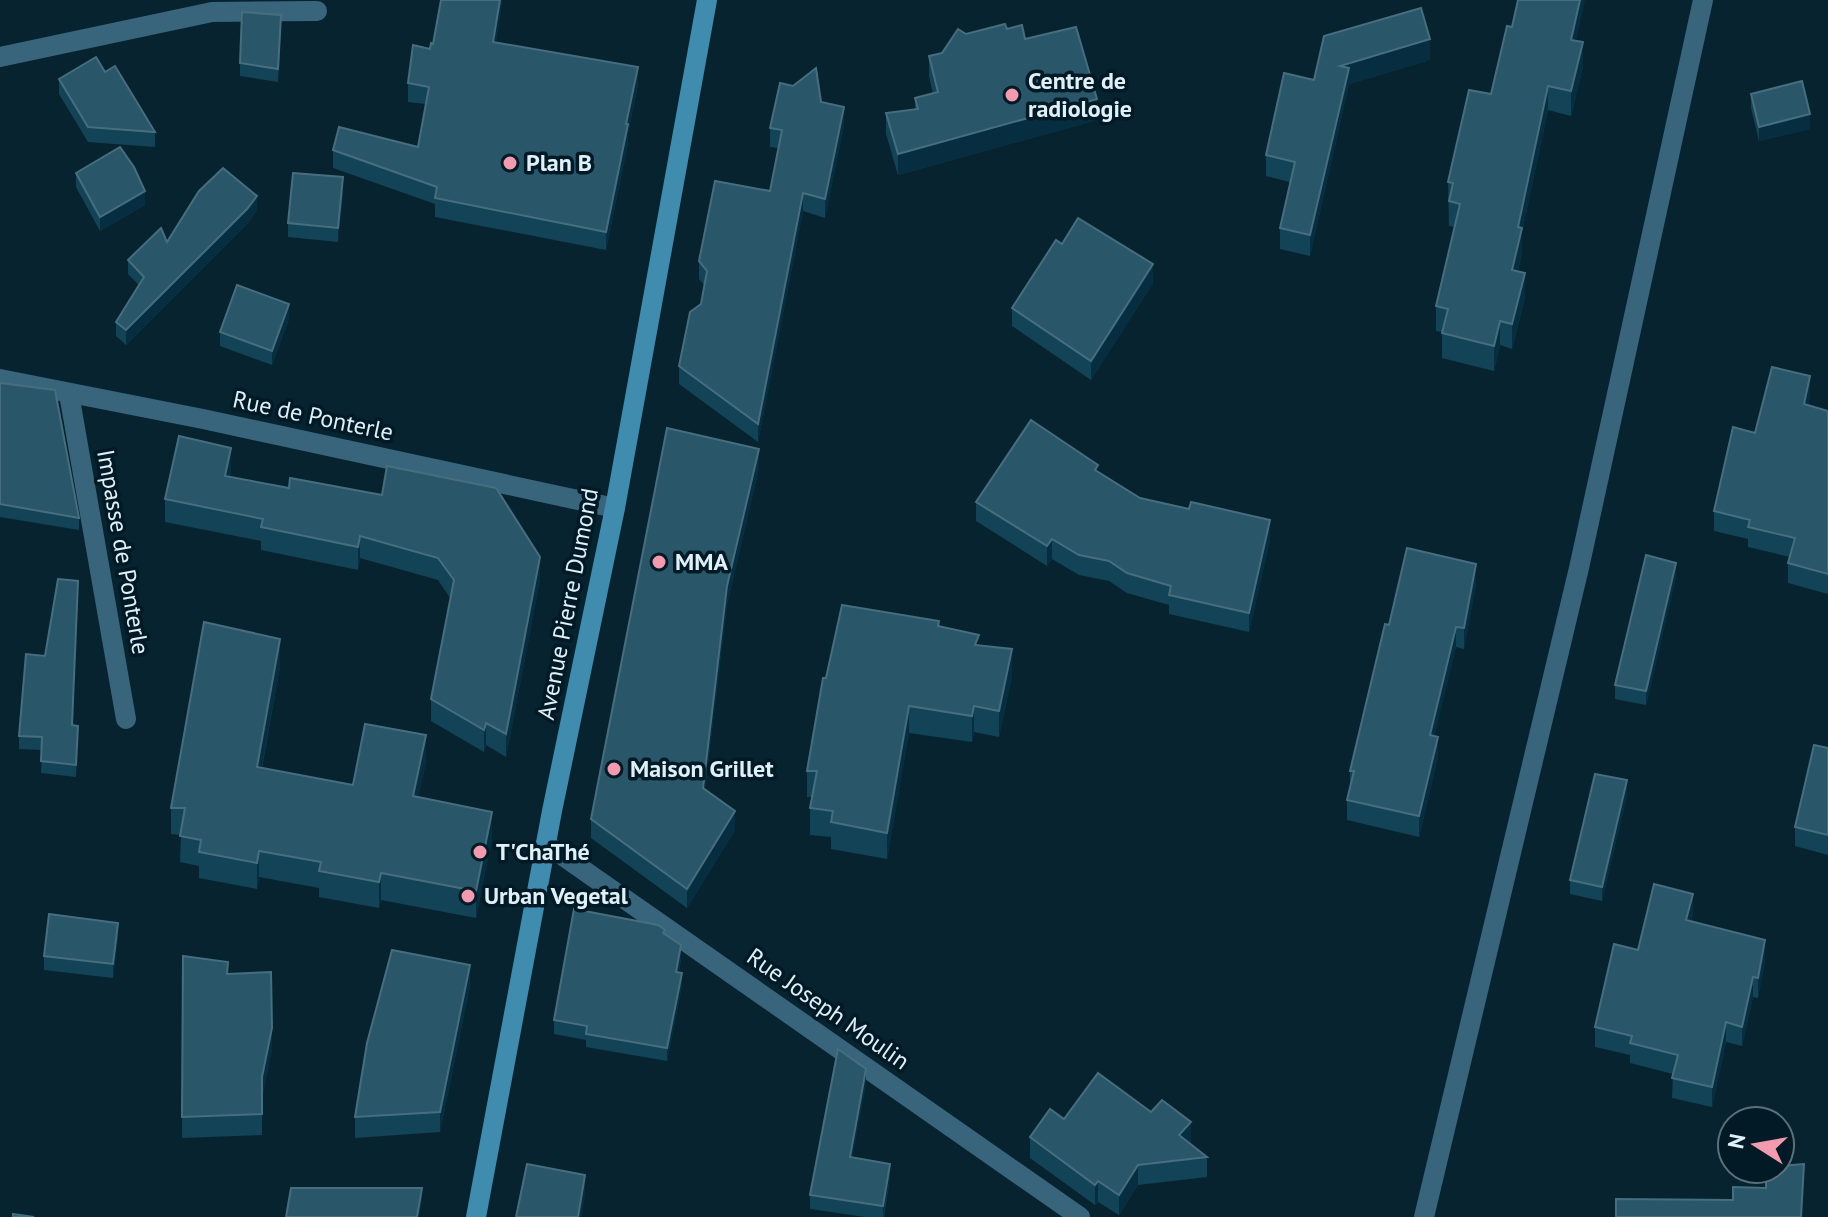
<svg xmlns="http://www.w3.org/2000/svg" width="1828" height="1217" font-family="'PT Sans',sans-serif">
<style>
.lines{fill:none;stroke-linecap:round;stroke-linejoin:round}
.street{stroke:#38657b;stroke-width:20}
.secondary{stroke:#408caf;stroke-width:20}
.wall{fill:#134356}
.shaded-wall{fill:#062e40}
.building{fill:#295668;stroke:#466e7e;stroke-width:2}
.poi-dot{fill:#f19ab0;stroke:#011a26;stroke-width:3}
.labels{text-anchor:middle;stroke-width:7;stroke-linejoin:round;paint-order:stroke}
.poi-label{font-size:24px;font-weight:bold;fill:#e0f0f8;stroke:#011a26;text-anchor:start}
.street-label{font-size:24px;fill:#e0f0f8;stroke:#011a26}
</style>
<rect width="100%" height="100%" fill="#082330"/>
<g class="lines">
<g class="street">
<polyline points="0,57 212,12 317,11"/>
<polyline points="0,379 203,419 615,508"/>
<polyline points="69,394 126,719"/>
<polyline points="546,844 1080,1217"/>
<polyline points="1424,1217 1579,568 1703,0"/>
</g>
<polyline class="secondary" points="476,1217 552,811 615,508 707,0"/>
</g>
<g class="wall">
<polygon points="502,0 496,42 638,85 628,133 628,143 606,250 435,217 435,204 333,168 333,150 418,147 426,104 408,102 408,83 433,44"/>
<polygon points="1512,27 1576,41 1583,67 1571,116 1548,110 1522,232 1522,252 1518,271 1525,298 1512,349 1500,345 1494,371 1442,358 1442,332 1436,331 1436,306 1455,227 1449,226 1448,182 1491,94"/>
<polygon points="281,28 278,82 240,76 240,63"/>
<polygon points="1007,29 1025,39 1097,120 898,175 886,134 886,113 915,109 915,98 933,94 929,76 929,56 942,53 966,34"/>
<polygon points="1430,60 1349,84 1310,256 1280,249 1280,228 1290,182 1266,176 1266,155 1314,80"/>
<polygon points="105,72 155,132 155,147 88,142 59,94 59,79"/>
<polygon points="1751,94 1810,129 1759,141 1751,108"/>
<polygon points="821,102 844,125 825,218 803,211 758,442 679,384 679,366 701,304 705,286 699,279 699,261 770,191 778,148 770,147 770,128"/>
<polygon points="76,173 145,205 100,231 76,187"/>
<polygon points="343,191 338,242 288,237 288,223"/>
<polygon points="257,210 247,224 126,345 116,336 116,322 139,285 128,274 128,260 167,242"/>
<polygon points="1062,244 1153,283 1091,380 1012,326 1012,308"/>
<polygon points="289,319 272,365 220,346 220,332"/>
<polygon points="0,383 79,518 79,530 0,517"/>
<polygon points="1810,396 1808,406 1828,411 1828,594 1788,583 1788,563 1790,557 1748,547 1748,539 1714,531 1714,511 1755,433"/>
<polygon points="759,468 727,605 705,789 735,830 687,908 591,838 591,819"/>
<polygon points="231,471 230,477 540,580 506,757 486,745 484,752 431,721 431,699 450,598 438,580 360,558 358,570 261,550 261,541 165,522 165,499"/>
<polygon points="1098,472 1140,498 1270,540 1249,632 1169,614 1169,605 1127,593 1109,581 1079,575 1052,559 1047,566 976,521 976,502"/>
<polygon points="1676,577 1646,705 1615,699 1615,685"/>
<polygon points="1476,584 1464,649 1456,647 1434,736 1438,757 1419,837 1347,820 1347,800 1350,787 1350,771 1389,625"/>
<polygon points="939,626 979,645 1012,676 999,737 974,732 972,742 909,733 887,859 831,849 831,837 810,835 810,808 812,797 807,797 807,771 826,678"/>
<polygon points="280,666 262,768 353,785 426,762 418,797 492,838 476,918 381,900 379,908 319,897 319,888 259,877 257,889 199,878 199,866 180,862 181,835 171,834 171,808"/>
<polygon points="73,725 78,726 76,777 41,773 42,750 19,749 19,736"/>
<polygon points="1828,748 1828,855 1795,846 1795,827"/>
<polygon points="1627,795 1602,901 1570,894 1570,880"/>
<polygon points="1693,914 1691,921 1765,960 1758,998 1753,997 1742,1046 1726,1042 1712,1107 1672,1098 1673,1074 1630,1063 1630,1055 1595,1047 1595,1027 1638,950"/>
<polygon points="665,935 681,959 679,972 682,986 667,1061 586,1047 586,1040 554,1034 554,1020"/>
<polygon points="118,937 113,978 44,970 44,956"/>
<polygon points="183,956 228,974 272,1049 262,1098 262,1135 182,1138"/>
<polygon points="470,986 440,1132 355,1138 355,1117"/>
<polygon points="866,1084 852,1157 890,1178 884,1217 865,1217 810,1209 810,1195"/>
<polygon points="1064,1119 1191,1142 1190,1143 1207,1157 1207,1177 1138,1185 1119,1215 1098,1202 1095,1205 1030,1158 1030,1137"/>
</g>
<g class="shaded-wall">
<polygon points="500,0 502,0 502,4 493,60 493,42"/>
<polygon points="1580,0 1585,0 1571,65 1571,40"/>
<polygon points="1430,39 1430,60 1349,84 1310,256 1310,235 1340,66"/>
<polygon points="1583,42 1583,67 1571,116 1571,91"/>
<polygon points="638,67 638,85 628,133 628,143 606,250 606,232"/>
<polygon points="1548,86 1548,110 1522,232 1522,252 1512,295 1512,270 1518,227"/>
<polygon points="1097,99 1097,120 898,175 898,154"/>
<polygon points="844,107 844,125 825,218 825,199"/>
<polygon points="1810,114 1810,129 1759,141 1759,127"/>
<polygon points="343,177 343,191 338,242 338,228"/>
<polygon points="145,191 145,205 100,231 100,217"/>
<polygon points="803,193 803,211 758,442 758,424"/>
<polygon points="257,196 257,210 247,224 126,345 126,330"/>
<polygon points="1153,264 1153,283 1091,380 1091,361"/>
<polygon points="1525,273 1525,298 1512,349 1512,324"/>
<polygon points="289,304 289,319 272,365 272,351"/>
<polygon points="1500,321 1500,345 1494,371 1494,346"/>
<polygon points="1810,376 1810,396 1804,424 1804,404"/>
<polygon points="231,448 231,471 225,498 225,476"/>
<polygon points="759,449 759,468 727,605 703,807 703,788 727,586"/>
<polygon points="1270,520 1270,540 1249,632 1249,613"/>
<polygon points="360,536 360,558 358,570 358,547"/>
<polygon points="1052,539 1052,559 1047,566 1047,546"/>
<polygon points="540,557 540,580 506,757 506,734"/>
<polygon points="1676,563 1676,577 1646,705 1646,691"/>
<polygon points="1476,564 1476,584 1464,649 1464,628"/>
<polygon points="1456,627 1456,647 1430,755 1430,735"/>
<polygon points="280,639 280,666 257,793 257,767"/>
<polygon points="1012,649 1012,676 999,737 999,711"/>
<polygon points="909,706 909,733 887,859 887,833"/>
<polygon points="974,706 974,732 972,742 972,716"/>
<polygon points="486,723 486,745 484,752 484,730"/>
<polygon points="426,735 426,762 413,822 413,796"/>
<polygon points="1438,737 1438,757 1419,837 1419,816"/>
<polygon points="1627,780 1627,795 1602,901 1602,887"/>
<polygon points="735,811 735,830 687,908 687,889"/>
<polygon points="492,812 492,838 476,918 476,891"/>
<polygon points="259,851 259,877 257,889 257,863"/>
<polygon points="381,873 381,900 379,908 379,882"/>
<polygon points="1693,894 1693,914 1686,940 1686,920"/>
<polygon points="118,923 118,937 113,978 113,964"/>
<polygon points="1765,940 1765,960 1758,998 1758,978"/>
<polygon points="681,945 681,959 676,985 676,972"/>
<polygon points="470,965 470,986 440,1132 440,1112"/>
<polygon points="682,973 682,986 667,1061 667,1048"/>
<polygon points="1753,977 1753,997 1742,1046 1742,1027"/>
<polygon points="1726,1022 1726,1042 1712,1107 1712,1087"/>
<polygon points="272,1028 272,1049 262,1098 262,1135 262,1077"/>
<polygon points="866,1069 866,1084 850,1171 850,1157"/>
<polygon points="1191,1122 1191,1142 1179,1155 1179,1135"/>
<polygon points="890,1164 890,1178 883,1217 883,1206"/>
<polygon points="1138,1165 1138,1185 1119,1215 1119,1195"/>
<polygon points="585,1175 585,1195 582,1217 578,1217"/>
<polygon points="1098,1181 1098,1202 1095,1205 1095,1185"/>
<polygon points="422,1188 422,1201 419,1217 417,1217"/>
</g>
<g class="building">
<polygon points="441,0 500,0 493,42 638,67 626,124 628,124 606,232 435,198 437,187 333,150 339,127 418,147 429,87 408,83 413,45 430,49 431,43 433,44"/>
<polygon points="1518,0 1580,0 1571,40 1583,42 1571,91 1548,86 1518,227 1522,228 1512,270 1525,273 1512,324 1500,321 1494,346 1442,333 1448,309 1436,306 1460,204 1449,201 1453,183 1448,182 1469,90 1491,94 1507,26 1512,27"/>
<polygon points="1421,8 1430,39 1340,66 1349,68 1310,235 1280,228 1295,162 1266,155 1284,73 1314,80 1324,36"/>
<polygon points="242,12 281,15 278,69 240,63"/>
<polygon points="1005,24 1007,29 1022,25 1025,39 1076,27 1097,99 898,154 886,113 918,109 915,98 938,92 929,56 942,53 958,29 966,34"/>
<polygon points="96,57 105,72 115,66 155,132 88,127 59,79"/>
<polygon points="816,68 821,102 844,107 825,199 803,193 758,424 679,366 690,312 701,304 707,271 699,261 715,181 770,191 782,130 770,128 780,83 793,86"/>
<polygon points="1802,81 1810,114 1759,127 1751,94"/>
<polygon points="120,147 134,167 145,191 100,217 76,173"/>
<polygon points="223,168 257,196 247,209 126,330 116,322 144,277 128,260 161,228 167,242 199,191"/>
<polygon points="293,173 343,177 338,228 288,223"/>
<polygon points="1078,218 1153,264 1091,361 1012,308 1056,240 1062,244"/>
<polygon points="237,285 289,304 272,351 220,332"/>
<polygon points="1772,367 1810,376 1804,404 1828,411 1828,574 1788,563 1795,538 1748,527 1750,520 1714,511 1733,427 1755,433"/>
<polygon points="0,383 55,390 79,518 0,504"/>
<polygon points="1031,420 1098,465 1095,470 1140,498 1189,509 1191,502 1270,520 1249,613 1169,595 1171,586 1127,573 1109,561 1079,555 1052,539 1047,546 976,502"/>
<polygon points="667,428 759,449 727,586 703,788 735,811 687,889 591,819"/>
<polygon points="179,436 231,448 225,476 289,488 290,478 382,495 387,466 496,488 540,557 506,734 486,723 484,730 431,699 454,580 438,558 360,536 358,547 261,527 263,519 165,499"/>
<polygon points="1407,548 1476,564 1464,628 1456,627 1430,735 1438,737 1419,816 1347,800 1354,771 1350,771 1385,624 1389,625"/>
<polygon points="1646,555 1676,563 1646,691 1615,685"/>
<polygon points="58,579 78,581 72,725 78,726 76,765 41,761 42,737 19,736 26,654 45,656"/>
<polygon points="842,605 939,621 938,626 979,635 975,645 1012,649 999,711 974,706 972,716 909,706 887,833 831,822 833,811 810,808 817,771 807,771 823,678 826,678"/>
<polygon points="204,622 280,639 257,767 353,785 365,724 426,735 413,796 492,812 476,891 381,873 379,882 319,871 321,862 259,851 257,863 199,852 201,840 180,836 185,808 171,808"/>
<polygon points="1814,745 1828,748 1828,835 1795,827"/>
<polygon points="1595,774 1627,780 1602,887 1570,880"/>
<polygon points="1654,884 1693,894 1686,920 1765,940 1758,978 1753,977 1742,1027 1726,1022 1712,1087 1672,1078 1678,1055 1630,1043 1632,1036 1595,1027 1614,944 1638,950"/>
<polygon points="574,909 658,925 665,930 663,933 681,945 676,972 682,973 667,1048 586,1034 587,1026 554,1020"/>
<polygon points="49,914 118,923 113,964 44,956"/>
<polygon points="392,950 470,965 440,1112 355,1117 367,1043"/>
<polygon points="183,956 228,962 227,974 271,972 272,1028 262,1077 262,1114 182,1117"/>
<polygon points="838,1049 866,1069 850,1157 890,1164 883,1206 810,1195"/>
<polygon points="1098,1073 1151,1112 1162,1100 1191,1122 1179,1135 1207,1157 1138,1165 1119,1195 1098,1181 1095,1185 1030,1137 1050,1109 1064,1119"/>
<polygon points="527,1164 585,1175 578,1217 516,1217"/>
<polygon points="1804,1164 1801,1217 1616,1217 1616,1199 1733,1200 1733,1187 1766,1188 1766,1169 1780,1169 1780,1166"/>
<polygon points="291,1188 422,1188 417,1217 286,1217"/>
<polygon points="13,1214 34,1217 13,1217"/>
</g>
<g class="poi-dot">
<circle cx="1012" cy="95" r="8"/>
<circle cx="510" cy="163" r="8"/>
<circle cx="659" cy="562" r="8"/>
<circle cx="614" cy="769" r="8"/>
<circle cx="480" cy="852" r="8"/>
<circle cx="468" cy="896" r="8"/>
</g>
<g class="labels">
<g class="poi-label">
<text x="1028" y="89">Centre de<tspan x="1028" dy="28">radiologie</tspan></text>
<text x="526" y="171">Plan B</text>
<text x="675" y="570">MMA</text>
<text x="630" y="777">Maison Grillet</text>
<text x="496" y="860">T'ChaThé</text>
<text x="484" y="904">Urban Vegetal</text>
</g>
<g class="street-label">
<text transform="translate(313 416) rotate(12)" y="8">Rue de Ponterle</text>
<text transform="translate(123 552) rotate(80)" y="8">Impasse de Ponterle</text>
<text transform="translate(568 604) rotate(-79)" y="8">Avenue Pierre Dumond</text>
<text transform="translate(828 1009) rotate(35)" y="8">Rue Joseph Moulin</text>
</g>
</g>
<g transform="translate(1756 1145) rotate(281)"><circle r="38" fill="#011a26" stroke="#5a707a" stroke-width="2"/>
<path d="M0-6L14 30L0 20L-14 30Z" fill="#f19ab0"/>
<text y="-12" font-size="22" font-weight="bold" text-anchor="middle" fill="#e0f0f8">N</text>
</g>
</svg>
